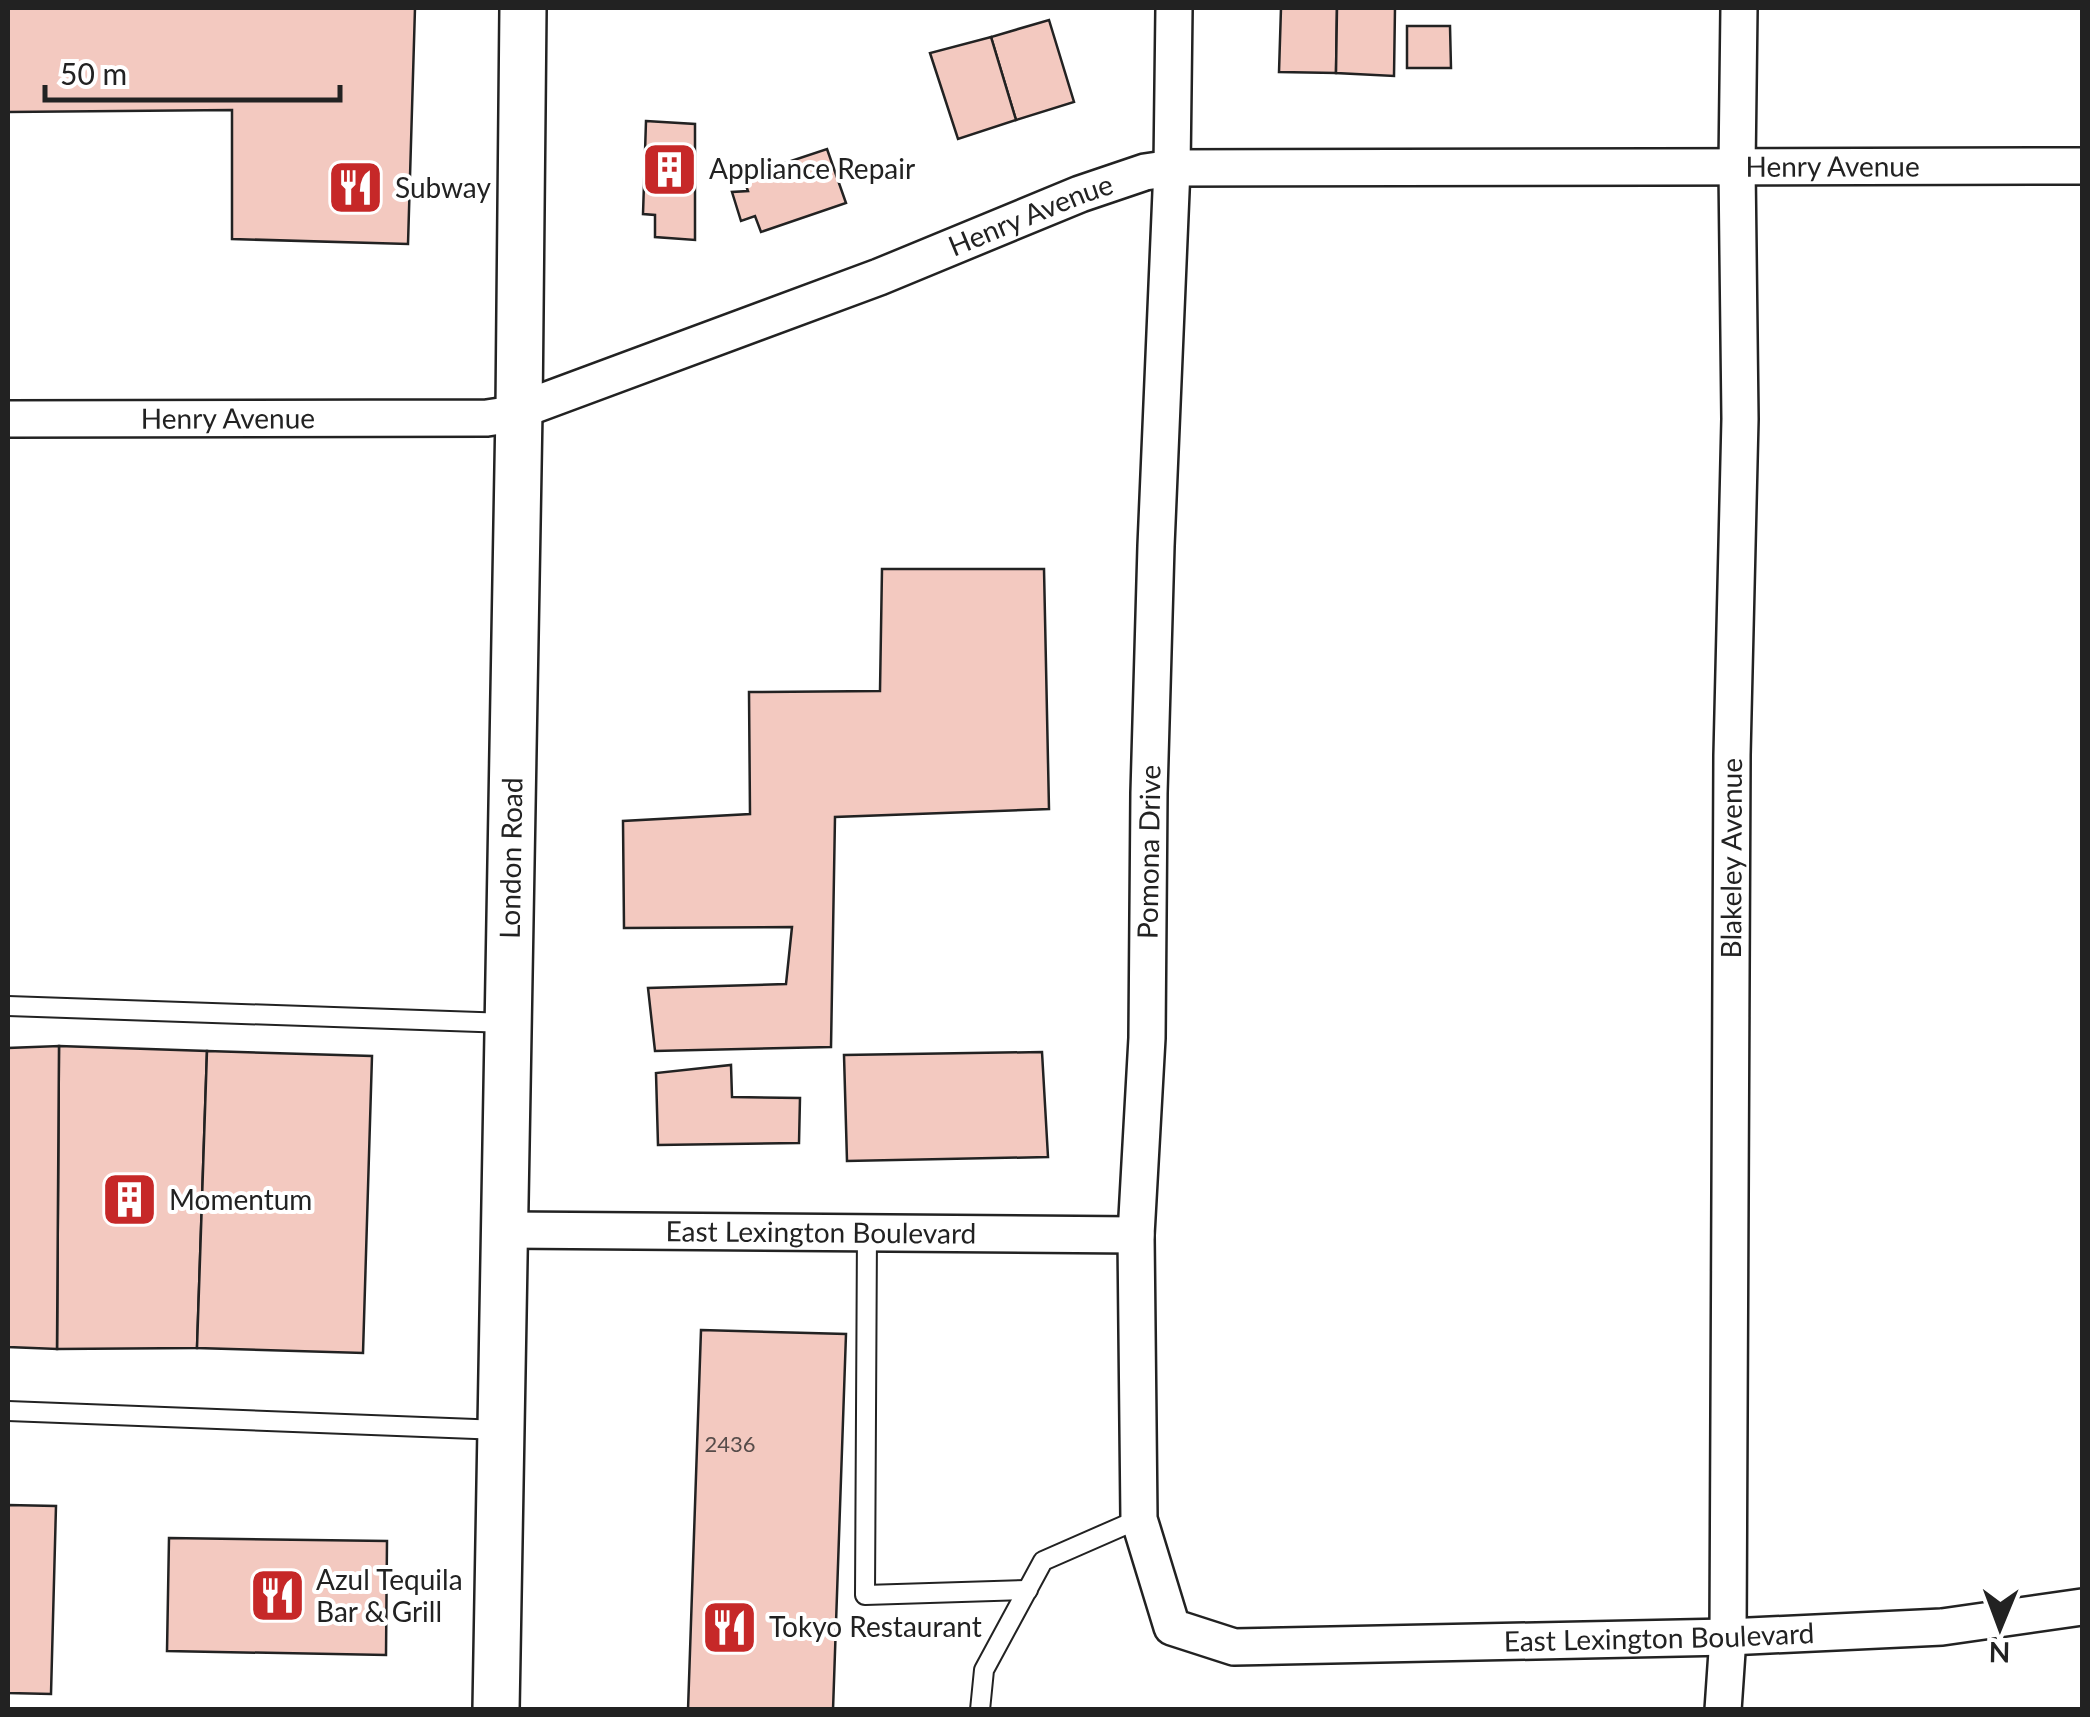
<svg xmlns="http://www.w3.org/2000/svg" width="2090" height="1717" font-family="Lato,sans-serif">
<style>
.building{fill:#f3c9c0;stroke:#222;stroke-width:2.5}
.lines{fill:none;stroke-linecap:round;stroke-linejoin:round}
.service-casing{stroke:#222;stroke-width:22}
.minor-casing{stroke:#222;stroke-width:40}
.tertiary-casing{stroke:#222;stroke-width:50}
.service{stroke:#fff;stroke-width:18}
.minor{stroke:#fff;stroke-width:35}
.tertiary{stroke:#fff;stroke-width:45}
.labels{text-anchor:middle;stroke-width:8;stroke-linejoin:round;paint-order:stroke}
.number-label{font-size:22px;fill:#564c4a}
.street-label{font-size:28px;fill:#222;stroke:#fff}
.poi-label{font-size:28px;fill:#222;stroke:#fff;text-anchor:start}
</style>
<rect width="100%" height="100%" fill="#fff"/>
<g class="building">
<polygon points="8,8 415,8 408,244 232,239 232,110 8,112"/>
<polygon points="1281,8 1337,8 1336,73 1279,72"/>
<polygon points="1337,8 1395,8 1394,76 1336,73"/>
<polygon points="1049,20 1074,102 1016,120 991,37"/>
<polygon points="1407,26 1450,26 1451,68 1407,68"/>
<polygon points="991,37 1016,120 958,139 930,53"/>
<polygon points="646,121 695,124 695,240 655,237 655,215 643,214"/>
<polygon points="827,149 846,203 761,232 755,216 741,221 732,192 748,191 743,177"/>
<polygon points="882,569 1044,569 1049,809 835,817 831,1047 655,1051 648,988 786,984 792,927 624,928 623,821 750,814 749,692 880,691"/>
<polygon points="59,1046 207,1051 197,1348 57,1349"/>
<polygon points="59,1046 57,1349 8,1347 8,1048"/>
<polygon points="207,1051 372,1056 363,1353 197,1348"/>
<polygon points="1042,1052 1048,1157 847,1161 844,1055"/>
<polygon points="731,1065 732,1097 800,1098 799,1143 658,1145 656,1073"/>
<polygon points="701,1330 846,1334 833,1710 688,1710"/>
<polygon points="8,1505 56,1506 51,1694 8,1693"/>
<polygon points="169,1538 387,1541 386,1655 167,1651"/>
</g>
<g class="lines">
<defs>
<g id="service">
<polyline points="8,1006 508,1023"/>
<polyline points="867,1232 865,1595 1028,1590"/>
<polyline points="8,1411 501,1430"/>
<polyline points="980,1710 984,1670 1043,1561 1139,1519"/>
</g>
<g id="minor">
<path id="s1" d="M1174,8l-2,160 -16,378 -7,247 -2,245 -11,197 3,284 33,108 62,20 494,-10 214,-10 140,-20"/>
<path id="s2" d="M8,419l479,-1 20,-3 372,-138 201,-83 65,-22 27,-4 910,-2"/>
<path id="s3" d="M506,1230l630,5"/>
<path id="s4" d="M1723,1710l5,-73 4,-882 8,-336 -3,-252 2,-159"/>
</g>
<g id="tertiary">
<path id="s5" d="M496,1710l23,-1299 4,-403"/>
</g>
</defs>
<use href="#service" class="service-casing"/>
<use href="#minor" class="minor-casing"/>
<use href="#tertiary" class="tertiary-casing"/>
<use href="#service" class="service"/>
<use href="#minor" class="minor"/>
<use href="#tertiary" class="tertiary"/>
</g>
<defs>
<symbol id="building-square" viewBox="-11 -11 22 22"><rect x="-9" y="-9" width="18" height="18" rx="4" fill="#c62828" stroke="#fff"/><path d="M-4-6H4V6H1V3H-1V6H-4ZM-2.5-4.3h1.7v1.8h-1.7ZM.8-4.3h1.7v1.8H.8ZM-2.5-1h1.7V.8h-1.7ZM.8-1h1.7V.8H.8Z" fill="#fff"/></symbol>
<symbol id="restaurant-square" viewBox="-11 -11 22 22"><rect x="-9" y="-9" width="18" height="18" rx="4" fill="#c62828" stroke="#fff"/><path d="M-5-6h1v4h1v-4h1v4h1v-4h1v5L-1.5 .5V6h-2V.5L-5-1ZM5-6V6H3V1.5H1.5Q1.5-4 5-6Z" fill="#fff"/></symbol>
</defs>
<g fill-rule="evenodd">
<use href="#building-square" x="638" y="138" width="63" height="63"/>
<use href="#restaurant-square" x="324" y="156" width="63" height="63"/>
<use href="#building-square" x="98" y="1168" width="63" height="63"/>
<use href="#restaurant-square" x="246" y="1564" width="63" height="63"/>
<use href="#restaurant-square" x="698" y="1596" width="63" height="63"/>
</g>
<g class="labels">
<g class="number-label">
<text x="730" y="1452">2436</text>
</g>
<g class="street-label">
<text dy="10" stroke="none"><textPath href="#s2" startOffset="1870">Henry Avenue</textPath></text>
<text dy="10" stroke="none"><textPath href="#s2" startOffset="1060">Henry Avenue</textPath></text>
<text dy="10" stroke="none"><textPath href="#s2" startOffset="220">Henry Avenue</textPath></text>
<text transform="translate(1149 852) rotate(-89)" y="10">Pomona Drive</text>
<text dy="10" stroke="none"><textPath href="#s5" startOffset="852">London Road</textPath></text>
<text dy="10" stroke="none"><textPath href="#s4" startOffset="852">Blakeley Avenue</textPath></text>
<text dy="10" stroke="none"><textPath href="#s3" startOffset="315">East Lexington Boulevard</textPath></text>
<text dy="10" stroke="none"><textPath href="#s1" startOffset="2115">East Lexington Boulevard</textPath></text>
</g>
<g class="poi-label">
<text x="709" y="179">Appliance Repair</text>
<text x="395" y="198">Subway</text>
<text x="169" y="1210">Momentum</text>
<text x="316" y="1590">Azul Tequila<tspan x="316" dy="32">Bar &amp; Grill</tspan></text>
<text x="769" y="1637">Tokyo Restaurant</text>
</g>
</g>
<rect width="2090" height="1717" fill="none" stroke="#222222" stroke-width="20"/>
<g transform="translate(2000 1627) rotate(181)" stroke="#ffffff" stroke-width="8" paint-order="stroke">
<path d="M0-8L18 38L0 25L-18 38Z" fill="#222222"/>
<text y="-15" font-size="28" font-weight="bold" text-anchor="middle" fill="#222222">N</text>
</g>
<path d="M45 85v15h295v-15" fill="none" stroke="#222222" stroke-width="5"/>
<text x="60" y="85" font-size="30" fill="#222222" stroke="#ffffff" stroke-width="8" paint-order="stroke">50 m</text>
</svg>
